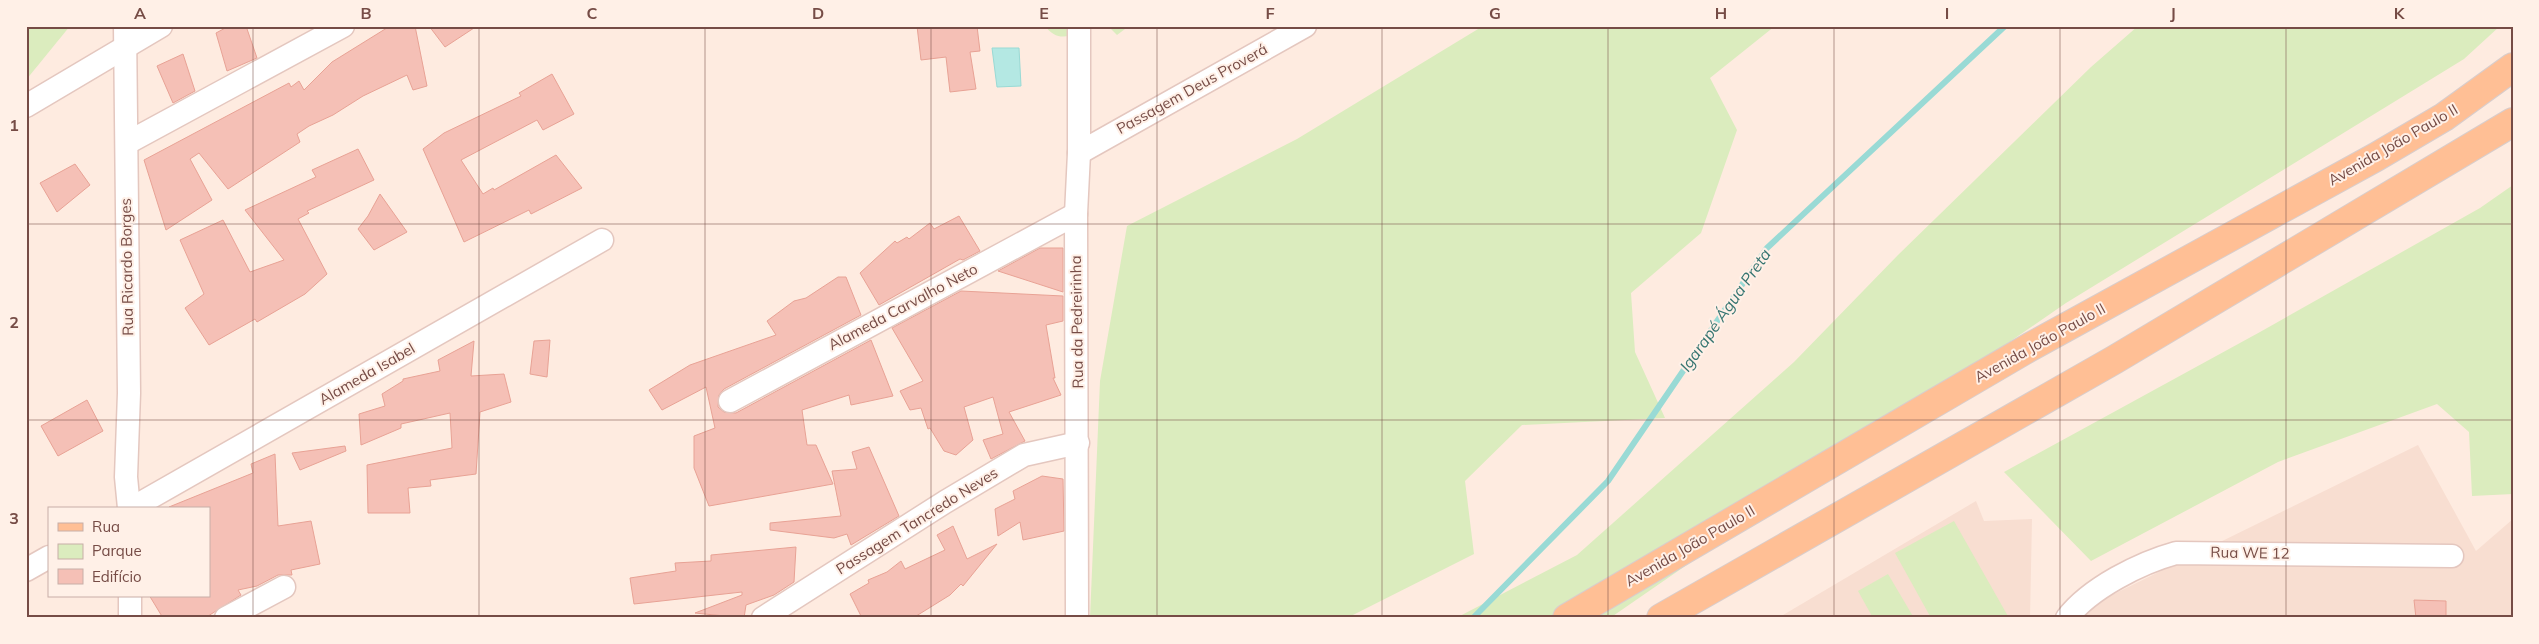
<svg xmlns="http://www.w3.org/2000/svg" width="2539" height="644" font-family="Mulish,sans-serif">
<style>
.residential{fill:#f8ded1}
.green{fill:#dbecbe}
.water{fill:#b4e8e3;stroke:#99dad5}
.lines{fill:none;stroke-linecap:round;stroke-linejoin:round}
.stream{stroke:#99dad5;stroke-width:6}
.building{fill:#f5c0b6;stroke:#e8a295}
.minor-casing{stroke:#e4c7bf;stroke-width:25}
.major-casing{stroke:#d9cdcb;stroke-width:30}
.minor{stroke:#fff;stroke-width:22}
.major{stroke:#ffbf95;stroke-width:28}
.grid{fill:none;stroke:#764c46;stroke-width:1;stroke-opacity:0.55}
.labels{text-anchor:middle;stroke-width:4;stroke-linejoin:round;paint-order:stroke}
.street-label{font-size:15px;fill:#764c46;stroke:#fff0e7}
.water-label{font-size:16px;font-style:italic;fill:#367571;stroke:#fff0e7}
.neatline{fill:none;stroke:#764c46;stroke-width:2}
.grid-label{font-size:16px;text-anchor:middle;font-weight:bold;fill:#764c46}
</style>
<rect width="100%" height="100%" fill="#feebe0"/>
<g class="residential">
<polygon points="2418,445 2476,551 2513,519 2513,618 2065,618"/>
<polygon points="1976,501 1984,521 2032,519 2030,618 1778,618"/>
</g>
<g class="green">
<polygon points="26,26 70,26 26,80"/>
<path d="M1045,26h31l1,7c-13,6 -23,5 -32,-7z"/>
<polygon points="1108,26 1129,26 1117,35"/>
<polygon points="1483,26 1775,26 1710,78 1737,130 1701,233 1631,293 1635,352 1665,418 1522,425 1465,481 1474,554 1347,618 1090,618 1100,381 1127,226 1297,139"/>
<polygon points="2138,26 2500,26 2464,59 2066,303 1610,618 1456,618 1577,555 1794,362 1898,255 2091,67"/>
<polygon points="2513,185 2513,494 2472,496 2469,432 2437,404 2278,462 2091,561 2004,472 2260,332 2480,208"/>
<polygon points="1954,521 2009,618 1931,618 1895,553"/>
<polygon points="1888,574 1914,618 1873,618 1858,591"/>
</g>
<polygon class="water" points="992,48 1019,48 1021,86 997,87"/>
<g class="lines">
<polyline class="stream" points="1473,618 1608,481 1767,248 2005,26"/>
</g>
<g class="building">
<polygon points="229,26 246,26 257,58 227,71 216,33"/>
<polygon points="390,26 415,26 427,86 413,90 407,75 363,96 333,115 309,126 297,134 300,142 228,189 199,153 190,159 212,200 166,230 144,160 289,83 291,87 299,81 304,90 332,62"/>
<polygon points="429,26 477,26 445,47"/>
<polygon points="917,26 977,26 980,51 970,52 976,89 950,92 946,57 921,60"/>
<polygon points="183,54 195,91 173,103 157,66"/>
<polygon points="552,74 574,114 543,130 537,120 461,160 483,194 493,188 494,190 556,155 582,188 531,214 529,210 464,242 423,149 444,133 521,96 519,93"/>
<polygon points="358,149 374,180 307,211 309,213 298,219 327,274 305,294 257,322 255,319 209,345 185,308 204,294 180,240 223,220 250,272 284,260 245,210 316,177 312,170"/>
<polygon points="75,164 90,185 57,212 40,183"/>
<polygon points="380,194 407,232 374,250 358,229 368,216"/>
<polygon points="959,216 980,251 963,260 960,259 879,305 860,273 895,241 897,243 907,237 909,239 930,223 934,229"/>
<polygon points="1040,248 1063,248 1063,292 998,271"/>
<polygon points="838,277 846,277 861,315 724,389 719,395 718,407 724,412 736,413 871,340 893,396 851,405 849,395 802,410 807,445 816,445 833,484 709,506 694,468 694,436 715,428 706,387 662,410 649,390 690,365 776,335 767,321 794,301 806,298"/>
<polygon points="961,291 1063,296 1063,321 1046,325 1055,378 1053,378 1061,395 1009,412 1025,441 991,459 983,440 1003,434 993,397 964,407 973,440 956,455 944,451 930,428 928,429 921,408 910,410 900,391 923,381 892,328"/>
<polygon points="550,340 547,377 530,374 534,341"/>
<polygon points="474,341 471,376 504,374 511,402 480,412 476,474 430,480 431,486 408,488 410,513 368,513 367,465 452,448 450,413 401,424 401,428 361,445 359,414 385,406 382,394 403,381 403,379 440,371 438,360"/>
<polygon points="87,400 103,431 58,456 41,426"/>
<polygon points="345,446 346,451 300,470 292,453"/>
<polygon points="869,447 899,516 851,545 847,534 834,538 770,530 770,523 841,516 832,471 857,469 852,452"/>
<polygon points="275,454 278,526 311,521 320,564 291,570 292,575 278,575 257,586 238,590 241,595 205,618 163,618 149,595 209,595 209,508 169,507 253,473 251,464"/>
<polygon points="1042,476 1063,479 1064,531 1023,540 1020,522 998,536 995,509 1015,499 1013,491"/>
<polygon points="953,526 967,559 997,544 963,586 961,584 950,595 913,618 862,618 850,594 869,583 868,580 887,572 901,561 905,569 945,550 937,535"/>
<polygon points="796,547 794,582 774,595 746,605 744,618 695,613 742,595 742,592 634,604 630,578 676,571 675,563 711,561 711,555"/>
<polygon points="2414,600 2446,601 2446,618 2416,618"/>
</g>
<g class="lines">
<defs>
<g id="minor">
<polyline points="125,26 129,393 126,477 129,508"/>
<polyline points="26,106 161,26"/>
<polyline points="127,143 343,26"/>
<polyline points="1079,153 1305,26"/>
<polyline points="730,401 1076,214"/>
<polyline points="132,508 602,240"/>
<polyline points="26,570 49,557"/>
<polyline points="130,595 130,618"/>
<polyline points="226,618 284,587"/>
<polyline points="763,618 945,502 1024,455 1078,443"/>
<polyline points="1077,618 1076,214 1079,153 1079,26"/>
<path d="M2067,618c23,-30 73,-55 109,-65l276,3"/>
</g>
<g id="major">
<polyline points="1567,618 2030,347 2376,157 2444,117 2513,67"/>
<polyline points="1661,618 2114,360 2513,122"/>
</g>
</defs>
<use href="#minor" class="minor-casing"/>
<use href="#major" class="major-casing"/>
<use href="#minor" class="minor"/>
<use href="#major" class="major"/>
</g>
<path class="grid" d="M253,26v592M479,26v592M705,26v592M931,26v592M1157,26v592M1382,26v592M1608,26v592M1834,26v592M2060,26v592M2286,26v592M26,224h2487M26,420h2487"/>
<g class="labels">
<g class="street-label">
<text transform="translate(1192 89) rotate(-29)" y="5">Passagem Deus Proverá</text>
<text transform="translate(2393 145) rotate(-30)" y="5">Avenida João Paulo II</text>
<text transform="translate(127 267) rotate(-91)" y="5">Rua Ricardo Borges</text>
<text transform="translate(903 307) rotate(-28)" y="5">Alameda Carvalho Neto</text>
<text transform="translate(1077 322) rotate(-91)" y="5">Rua da Pedreirinha</text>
<text transform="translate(2040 343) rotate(-29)" y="5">Avenida João Paulo II</text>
<text transform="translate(367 374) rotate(-30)" y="5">Alameda Isabel</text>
<text transform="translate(917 521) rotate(-32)" y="5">Passagem Tancredo Neves</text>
<text transform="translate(1690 546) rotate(-30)" y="5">Avenida João Paulo II</text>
<text transform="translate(2250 553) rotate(1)" y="5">Rua WE 12</text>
</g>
<g class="water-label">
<text transform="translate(1725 310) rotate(-55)" y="6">Igarapé Água Preta</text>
</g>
</g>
<rect width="2539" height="644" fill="none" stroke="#fff0e7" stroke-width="55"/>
<rect x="48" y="507" width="162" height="90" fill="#fff0e7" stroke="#c8aea7"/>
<rect x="58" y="523" width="25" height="8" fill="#ffbf95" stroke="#c8aea7"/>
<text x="92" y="532" font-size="15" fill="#764c46">Rua</text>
<rect x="58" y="544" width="25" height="15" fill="#dbecbe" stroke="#c8aea7"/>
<text x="92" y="556" font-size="15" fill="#764c46">Parque</text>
<rect x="58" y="569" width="25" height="15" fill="#f5c0b6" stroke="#c8aea7"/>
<text x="92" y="582" font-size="15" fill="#764c46">Edifício</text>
<rect x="28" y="28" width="2484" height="588" class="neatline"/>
<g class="grid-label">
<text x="140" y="19">A</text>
<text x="366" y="19">B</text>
<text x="592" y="19">C</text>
<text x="818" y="19">D</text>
<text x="1044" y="19">E</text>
<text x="1270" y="19">F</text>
<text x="1495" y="19">G</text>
<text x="1721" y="19">H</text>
<text x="1947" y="19">I</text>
<text x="2173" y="19">J</text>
<text x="2399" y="19">K</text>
<text x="14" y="131">1</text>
<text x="14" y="328">2</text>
<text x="14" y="524">3</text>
</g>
</svg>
